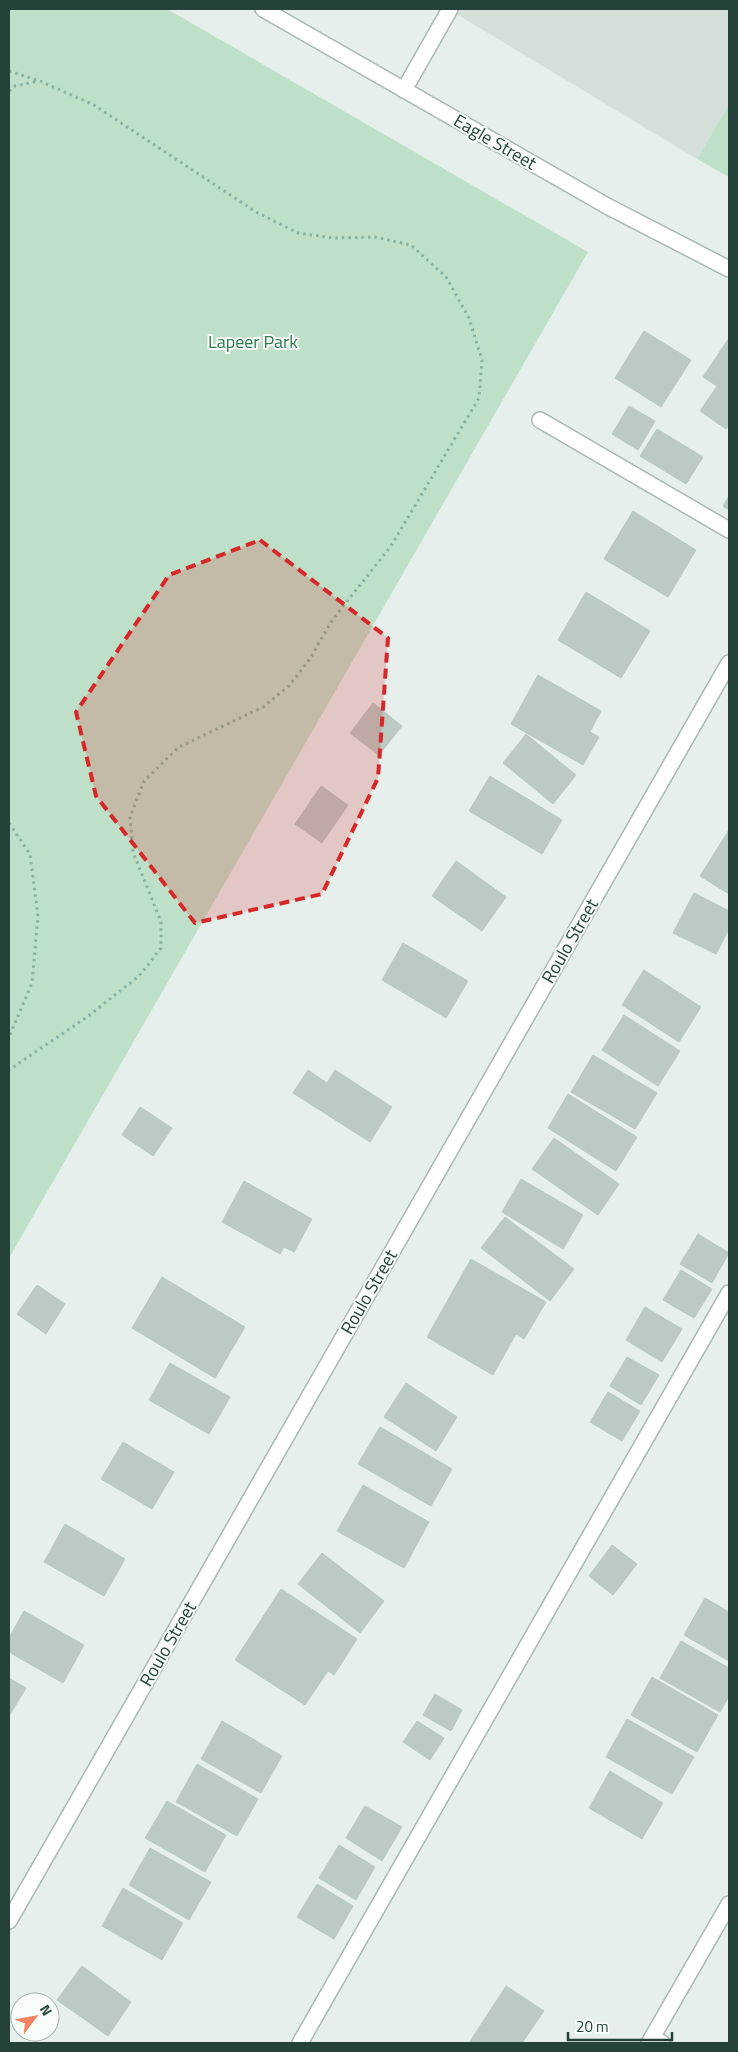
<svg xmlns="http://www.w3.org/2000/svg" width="738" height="2052" font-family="'Titillium Web',sans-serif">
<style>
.built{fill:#d4dfda}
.green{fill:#bfe0c8}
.building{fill:#bbcac4;stroke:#b8c9c2}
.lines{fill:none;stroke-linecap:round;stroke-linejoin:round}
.service-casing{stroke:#a8b8b2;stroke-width:18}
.minor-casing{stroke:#a8b8b2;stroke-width:18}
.path{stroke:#86b3a5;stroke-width:3;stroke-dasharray:2.5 4;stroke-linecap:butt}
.service{stroke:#fff;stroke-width:15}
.minor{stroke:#fff;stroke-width:15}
.marked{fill:#d62828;fill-opacity:0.2;stroke:#d62828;stroke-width:4;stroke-dasharray:10 6;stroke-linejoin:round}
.labels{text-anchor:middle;stroke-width:4;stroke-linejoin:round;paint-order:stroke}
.street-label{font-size:18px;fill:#24423a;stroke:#f7fbf9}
.park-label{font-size:18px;fill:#2d7a4b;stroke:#f7fbf9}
</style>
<rect width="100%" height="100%" fill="#e6efeb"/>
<polygon class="built" points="448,9 729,9 729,104 697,159"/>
<g class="green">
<polygon points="9,9 167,9 588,252 9,1258"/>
<polygon points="729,104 729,177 697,159"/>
</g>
<g class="building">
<polygon points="644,331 691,360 661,407 615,378"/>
<polygon points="729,338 729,425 726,429 700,411 717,386 703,377"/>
<polygon points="629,406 655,421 638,450 612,434"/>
<polygon points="657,429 703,457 686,484 640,456"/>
<polygon points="729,496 729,510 723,506"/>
<polygon points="633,511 696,550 668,597 604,559"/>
<polygon points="586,592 650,631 621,678 558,640"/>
<polygon points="538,675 601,711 590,732 599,737 583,765 511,724"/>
<polygon points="373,703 402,726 379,755 350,733"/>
<polygon points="526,734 576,775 553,804 503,763"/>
<polygon points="490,776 562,820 542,854 469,811"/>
<polygon points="321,786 348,805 322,843 295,824"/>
<polygon points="729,830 729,894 700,876"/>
<polygon points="456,861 506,897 482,931 432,896"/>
<polygon points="694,893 729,911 729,929 716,954 673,933"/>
<polygon points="403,943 468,981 446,1018 382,980"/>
<polygon points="644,970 701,1007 679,1042 622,1005"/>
<polygon points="624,1015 680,1051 658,1086 602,1050"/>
<polygon points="593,1055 657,1093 635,1129 571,1092"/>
<polygon points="308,1070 327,1083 335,1070 392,1107 370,1142 293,1093"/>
<polygon points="568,1094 637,1137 616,1171 548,1128"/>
<polygon points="140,1107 172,1128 153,1156 122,1135"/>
<polygon points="554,1138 619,1184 598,1215 532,1169"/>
<polygon points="521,1179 583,1215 563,1249 502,1212"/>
<polygon points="244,1181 312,1219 294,1252 284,1247 280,1254 222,1222"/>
<polygon points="505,1217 574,1269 550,1301 481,1248"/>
<polygon points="698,1234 729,1253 712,1283 680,1264"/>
<polygon points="471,1259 546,1302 524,1339 516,1334 493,1375 427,1337"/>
<polygon points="681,1270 712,1289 694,1318 663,1300"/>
<polygon points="162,1277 245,1327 215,1378 132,1328"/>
<polygon points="37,1285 65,1304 46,1334 17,1314"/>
<polygon points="645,1307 682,1329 662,1362 626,1340"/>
<polygon points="627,1357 659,1375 641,1405 610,1386"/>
<polygon points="170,1363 230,1397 209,1434 149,1400"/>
<polygon points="406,1383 457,1417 436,1451 384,1417"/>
<polygon points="608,1392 640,1411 622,1441 590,1422"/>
<polygon points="380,1427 452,1469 431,1506 358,1464"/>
<polygon points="123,1442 174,1472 152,1509 101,1479"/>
<polygon points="363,1485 429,1522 404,1568 337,1531"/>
<polygon points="65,1524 125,1559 104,1596 44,1562"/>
<polygon points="612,1545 637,1564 613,1595 589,1576"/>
<polygon points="322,1553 384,1601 360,1633 298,1584"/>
<polygon points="281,1589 357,1639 334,1675 328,1671 305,1705 235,1660"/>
<polygon points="705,1598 729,1612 729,1661 684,1635"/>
<polygon points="24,1611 84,1645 63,1683 9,1652 9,1638"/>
<polygon points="681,1641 729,1668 729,1696 720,1712 660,1678"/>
<polygon points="652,1677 718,1715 697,1752 631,1715"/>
<polygon points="9,1678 26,1688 9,1716"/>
<polygon points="435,1694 462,1710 451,1731 423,1715"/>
<polygon points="627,1719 694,1757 672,1794 606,1757"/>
<polygon points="222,1721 282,1756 261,1793 201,1759"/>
<polygon points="417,1721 444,1738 430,1760 403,1742"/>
<polygon points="197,1764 258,1799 237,1836 176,1802"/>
<polygon points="610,1771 663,1803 642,1839 589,1808"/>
<polygon points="167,1801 226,1835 205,1872 145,1838"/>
<polygon points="365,1806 402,1827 382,1861 346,1838"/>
<polygon points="339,1845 375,1867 356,1900 319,1878"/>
<polygon points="150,1848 211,1882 189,1920 129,1885"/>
<polygon points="317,1884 353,1906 334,1939 297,1917"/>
<polygon points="123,1888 183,1923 162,1960 102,1926"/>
<polygon points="82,1966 131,2002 108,2036 57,2000"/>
<polygon points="506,1986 544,2011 522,2043 469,2043"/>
</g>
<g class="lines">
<defs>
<g id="service">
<polyline points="404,90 450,9"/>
<polyline points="540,420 729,530"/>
<polyline points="652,2038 662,2043"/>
<polyline points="300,2043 729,1293"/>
</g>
<g id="minor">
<polyline points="263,9 607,206 729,269"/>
<polyline points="9,1921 729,663"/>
<polyline points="649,2043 729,1904"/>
</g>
</defs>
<use href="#service" class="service-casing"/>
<use href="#minor" class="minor-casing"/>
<g class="path">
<polyline points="9,71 40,81 94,105 256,212 298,233 333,238 375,237 411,245 446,277 469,318 482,360 479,398 391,546 333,619 309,660 289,686 263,707 179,747 144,781 130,817 133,852 161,922 161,948 139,976 87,1017 9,1070"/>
<polyline points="9,91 15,86 39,81"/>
<polyline points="9,823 30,854 38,916 32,983 9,1037"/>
</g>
<use href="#service" class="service"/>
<use href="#minor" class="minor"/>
</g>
<path class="marked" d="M260,540l128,98 -10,140 -56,116 -127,29 -99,-127 -20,-84 93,-137z"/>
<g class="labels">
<g class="street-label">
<text transform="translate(495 142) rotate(30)" y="6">Eagle Street</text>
<text transform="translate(570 941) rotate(-60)" y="6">Roulo Street</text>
<text transform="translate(369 1292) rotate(-60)" y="6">Roulo Street</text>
<text transform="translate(168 1644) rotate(-60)" y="6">Roulo Street</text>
</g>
<g class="park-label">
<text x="253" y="348">Lapeer Park</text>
</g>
</g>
<rect width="738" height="2052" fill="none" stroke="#24423a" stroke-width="20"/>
<g transform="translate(35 2017) rotate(58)"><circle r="24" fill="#f7fbf9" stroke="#a3b1ad"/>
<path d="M0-4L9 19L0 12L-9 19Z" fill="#f4845f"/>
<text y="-8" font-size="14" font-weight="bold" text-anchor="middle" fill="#24423a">N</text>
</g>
<path d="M568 2032v8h104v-8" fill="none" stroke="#24423a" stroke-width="2.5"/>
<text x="576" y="2032" font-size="15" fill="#24423a" stroke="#f7fbf9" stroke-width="4" paint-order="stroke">20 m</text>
</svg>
